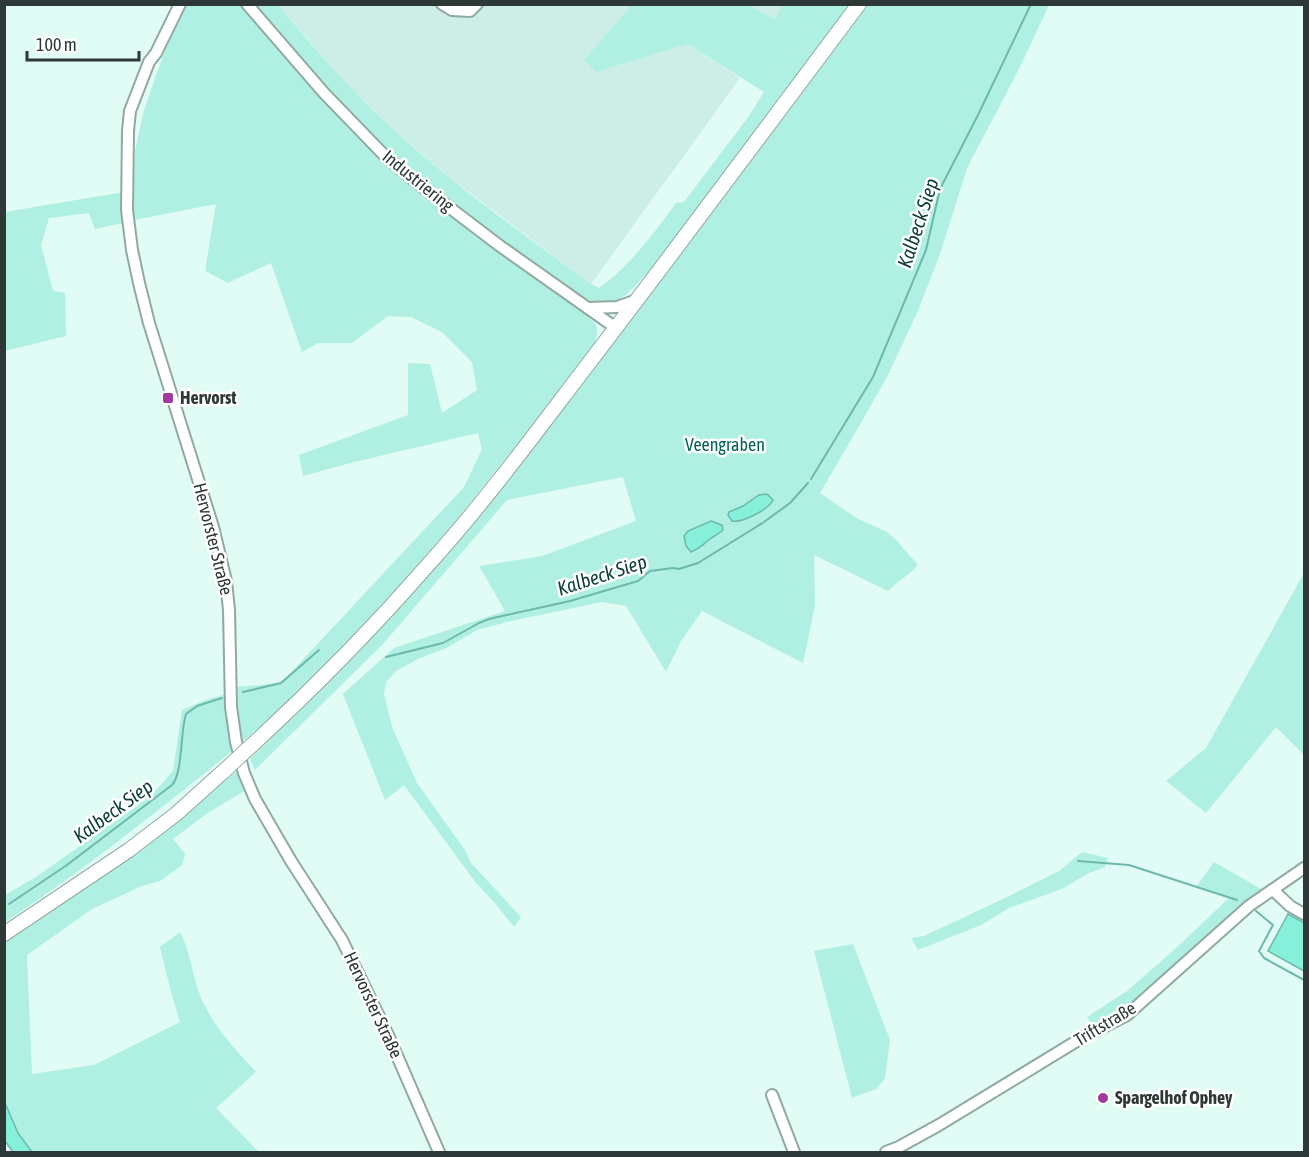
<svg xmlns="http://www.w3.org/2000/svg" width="1309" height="1157" font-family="'Asap Condensed',sans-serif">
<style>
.built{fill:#cceee6}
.green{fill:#b0f0e2}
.water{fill:#86f0db;stroke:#6cb9aa;stroke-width:1.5}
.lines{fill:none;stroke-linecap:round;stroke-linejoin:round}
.stream{stroke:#6cb9aa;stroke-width:2}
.minor-casing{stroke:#91a9a3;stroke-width:14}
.major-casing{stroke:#91a9a3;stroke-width:16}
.minor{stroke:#fff;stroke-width:10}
.major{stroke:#fff;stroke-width:14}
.major-bridge-casing{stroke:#91a9a3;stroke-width:16;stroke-linecap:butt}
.major-bridge{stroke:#fff;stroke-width:14}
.poi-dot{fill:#a0399c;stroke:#fff;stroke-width:2}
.labels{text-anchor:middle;stroke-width:5;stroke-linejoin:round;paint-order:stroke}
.street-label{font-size:18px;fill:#2e3836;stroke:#fff}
.poi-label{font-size:18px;font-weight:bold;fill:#2e3836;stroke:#fff;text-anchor:start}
.park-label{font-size:18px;fill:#056356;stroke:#fff}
.water-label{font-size:20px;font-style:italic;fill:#0c3e36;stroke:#fff}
</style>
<rect width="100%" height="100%" fill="#e1fbf5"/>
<g class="built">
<polygon points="278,5 624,5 629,8 584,60 596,72 688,44 740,78 591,284 446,175 394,130 348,86"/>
<polygon points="749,5 783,5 774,19"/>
</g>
<g class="green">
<path d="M187,5h53l46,51 131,131 167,126c14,12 16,14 10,32 -39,49 -76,98 -115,147 -44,55 -95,111 -144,162 -53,56 -112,106 -173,153 -52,41 -102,79 -157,115v-27l31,-18 115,-81 22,-25 9,-61 23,-10 21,-6 10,-7 45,-4 183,-196 18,-38 -4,-16 -124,29 -51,14 -4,-21 109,-40v-52l22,1 12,49 35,-23 -5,-28 -30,-30 -31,-15 -23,-1 -36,27h-34l-16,9 -31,-89 -43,20 -23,-12 11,-67 -82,16 -2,-11 3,-58 9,-41 21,-60z"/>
<path d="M255,5h23c36,43 73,86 115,124 61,57 131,105 198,155l8,4c29,-20 56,-56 77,-85l8,-1 65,-86 15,-24 -76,-48 -92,28 -12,-12 45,-52 -5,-3h125l25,14 9,-14h69l-71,90 -124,168 -30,31 -17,11h-10l-22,-10 -89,-61 -100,-80 -30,-30 -80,-89z"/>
<path d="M867,5h182l-30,64 -52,99 -27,86 -23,59 -30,64 -21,37 -46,79 38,26 29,13 9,8 22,25c-9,10 -20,16 -30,26l-74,-36 1,50 -12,58 -101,-52 -21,30 -15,31 -40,-66 -24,-4 -91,19 -34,9 -31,18 -28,11 -22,12 -10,11 -2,12 8,33 25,56 48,67 6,13 50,54 -7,10 -20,-25 -18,-19 -72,-98 -19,15 -42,-106 51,-46 111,-37 -26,-45 63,-10 94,-35 -13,-44 -116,23 -124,144 -128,126 -5,-11 105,-106 49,-52 96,-111 212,-278z"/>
<polygon points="124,192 123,223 95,229 89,213 49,218 41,245 53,291 65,293 66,336 5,351 5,212"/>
<polygon points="1304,573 1304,755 1276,727 1206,813 1166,781 1206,748"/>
<path d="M237,771l9,19 -40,24 -33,25 12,15 -3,11 -22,16 -18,5 -50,23 -65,46 5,119 62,-9 86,-43 -9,-30 -11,-45 20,-15c12,23 13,53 26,76 12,24 32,44 50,64l-40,36 43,44h-227l-14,-19 -13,-30 -1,-160 161,-113z"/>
<polygon points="1082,852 1108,858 1105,867 1087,874 1062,889 1009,908 981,925 918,950 911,938 924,936 1005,898 1059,871"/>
<polygon points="1214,862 1263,890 1232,914 1136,1000 1094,1028 1087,1017 1127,991 1173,951 1229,898 1196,887"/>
<polygon points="853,944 890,1040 885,1078 876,1089 852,1098 814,951"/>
</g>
<g class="water">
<path d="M767,494l6,6c-5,10 -31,23 -41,21l-4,-6 1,-3 14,-6 16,-11z"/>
<path d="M711,521l11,4 1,5c-4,4 -9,6 -13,9 -8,6 -9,9 -19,13l-5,-6 -2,-10 4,-5z"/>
<polygon points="1288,914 1304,923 1304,971 1268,951"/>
<polygon points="5,1103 18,1133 32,1152 13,1152 5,1141"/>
</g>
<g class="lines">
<g class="stream">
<polyline points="811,479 873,377 926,250 940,189 978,115 1031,4"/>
<polyline points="386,657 443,643 479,623 489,619 570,601 638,581 650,571 673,568 679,569 698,563 764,522 790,503 808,483"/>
<polyline points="243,692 281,683 319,650"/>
<polyline points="1078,861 1129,865 1237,900"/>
<path d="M9,904l58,-39 105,-80c11,-12 8,-53 14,-71l11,-8 25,-8"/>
<polyline points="1256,911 1273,925 1259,951 1264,958 1304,980"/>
</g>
<defs>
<g id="minor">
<polyline points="180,4 156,53 149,62 130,111 128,131 127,210 132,250 139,283 149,323 213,527 226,581 229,610 231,707 236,742 244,773 255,799 291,861 342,940 388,1035 439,1152"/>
<polyline points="247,4 324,93 385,156 416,182 500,246 616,328"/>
<polyline points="442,4 452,10 470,11 477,4"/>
<polyline points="588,308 617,307 637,300"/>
<polyline points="1273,890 1290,906 1304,914"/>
<polyline points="772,1095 794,1152"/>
<polyline points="886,1152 899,1147 939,1125 1080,1039 1127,1015 1249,906 1304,868"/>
</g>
<g id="major">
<path d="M252,745c61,-56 120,-116 175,-179 58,-64 110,-135 162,-203 91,-119 180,-239 270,-359"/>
<polyline points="4,934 129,850 176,814 225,770"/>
</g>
</defs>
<use href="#minor" class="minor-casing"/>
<use href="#major" class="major-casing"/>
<use href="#minor" class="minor"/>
<use href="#major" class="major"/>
<defs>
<polyline id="major-bridge" points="225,770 252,745"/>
</defs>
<use href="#major-bridge" class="major-bridge-casing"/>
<use href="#major-bridge" class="major-bridge"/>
</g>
<g class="poi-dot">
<rect x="162" y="392" width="12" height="12" rx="3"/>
<circle cx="1103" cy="1098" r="6"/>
</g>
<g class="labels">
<g class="street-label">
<text transform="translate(418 181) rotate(39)" y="6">Industriering</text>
<text transform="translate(213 539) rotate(76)" y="6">Hervorster Straße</text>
<text transform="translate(373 1005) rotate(65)" y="6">Hervorster Straße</text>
<text transform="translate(1105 1024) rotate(-31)" y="6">Triftstraße</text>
</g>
<g class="poi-label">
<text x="180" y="404">Hervorst</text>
<text x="1115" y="1104">Spargelhof Ophey</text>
</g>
<g class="park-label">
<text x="725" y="451">Veengraben</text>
</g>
<g class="water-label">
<text transform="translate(918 223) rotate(-72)" y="7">Kalbeck Siep</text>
<text transform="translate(602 575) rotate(-18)" y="7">Kalbeck Siep</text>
<text transform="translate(113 811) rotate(-36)" y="7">Kalbeck Siep</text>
</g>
</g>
<rect width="1309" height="1157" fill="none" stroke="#2e3836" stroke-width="12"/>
<path d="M27 51v9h112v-9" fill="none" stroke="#2e3836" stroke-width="3"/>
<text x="36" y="51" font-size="18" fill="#2e3836" stroke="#ffffff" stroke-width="4.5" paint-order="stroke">100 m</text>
</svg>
